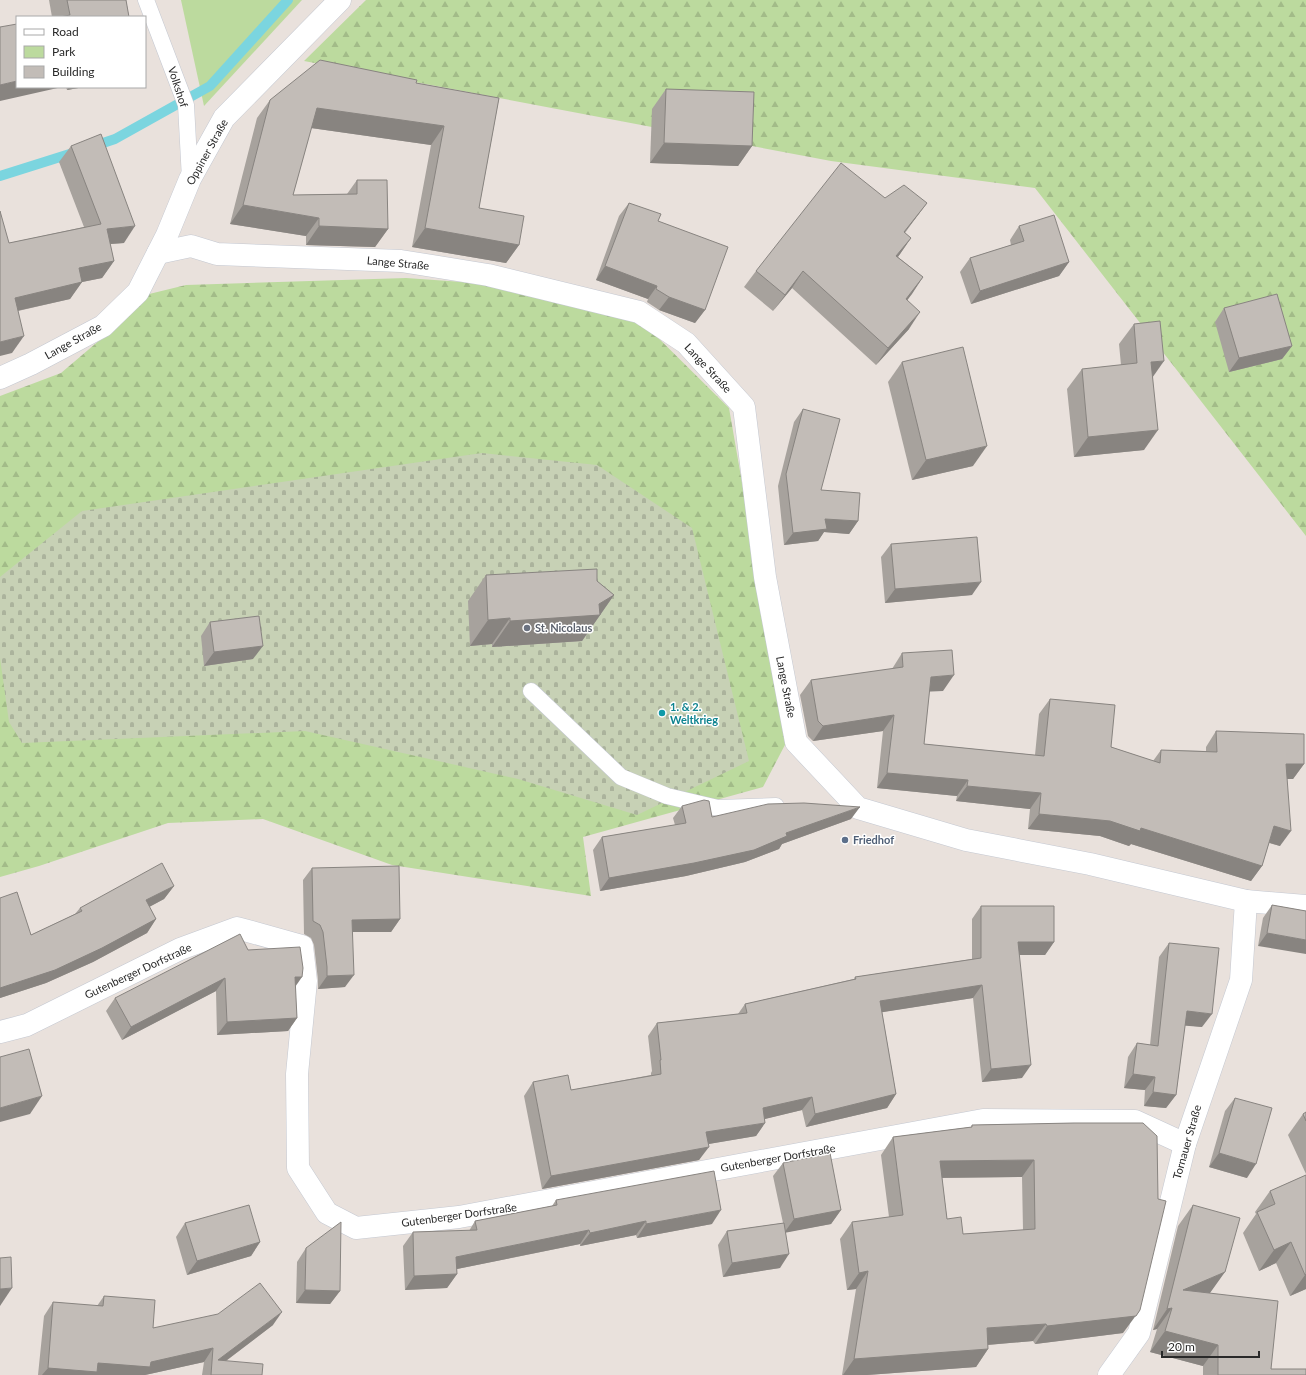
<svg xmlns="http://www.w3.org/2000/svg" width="1306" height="1375" font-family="Lato,sans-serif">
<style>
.forest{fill:url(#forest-firs)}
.cemetery{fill:url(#cemetery-stones)}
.park{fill:#bcda9e}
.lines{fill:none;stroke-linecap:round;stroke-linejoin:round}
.stream{stroke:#7bd5df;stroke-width:10}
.service-casing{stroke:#c4c8d1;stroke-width:17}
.minor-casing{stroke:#c4c8d1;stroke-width:23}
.tertiary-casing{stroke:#c4c8d1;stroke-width:23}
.service{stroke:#fff;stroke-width:16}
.minor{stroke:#fff;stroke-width:22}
.tertiary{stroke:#fff;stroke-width:22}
.wall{fill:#a7a29d;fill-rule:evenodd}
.shaded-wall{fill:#888480}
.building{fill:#c2bcb7;stroke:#888480;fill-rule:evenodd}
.worship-dot{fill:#6b7280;stroke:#fff;stroke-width:1.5}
.culture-dot{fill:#0f9aa8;stroke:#fff;stroke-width:1.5}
.service-dot{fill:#5c6f8a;stroke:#fff;stroke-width:1.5}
.labels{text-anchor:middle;stroke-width:3;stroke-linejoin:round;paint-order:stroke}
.street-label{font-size:11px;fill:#292929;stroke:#fff}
.worship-label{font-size:11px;font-weight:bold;fill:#5b616d;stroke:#fff;text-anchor:start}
.culture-label{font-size:11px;font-weight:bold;fill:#0d838f;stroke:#fff;text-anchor:start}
.service-label{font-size:11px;font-weight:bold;fill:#4e5e75;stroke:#fff;text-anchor:start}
</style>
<defs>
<pattern id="forest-firs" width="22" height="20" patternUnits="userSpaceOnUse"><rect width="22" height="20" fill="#bcda9e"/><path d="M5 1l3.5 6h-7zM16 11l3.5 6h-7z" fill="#a2bb88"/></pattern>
<pattern id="cemetery-stones" width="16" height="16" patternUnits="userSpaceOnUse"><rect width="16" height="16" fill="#c7d1b5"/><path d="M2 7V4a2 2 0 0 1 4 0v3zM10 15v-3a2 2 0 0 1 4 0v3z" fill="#abb39c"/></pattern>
</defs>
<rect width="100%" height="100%" fill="#e9e1dc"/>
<g class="forest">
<polygon points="366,0 1306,0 1306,536 1035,188 831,161 304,61"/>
<polygon points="406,278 491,284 635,315 729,408 787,741 763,787 583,837 591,896 392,865 263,819 168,823 39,866 0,877 0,396 61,373 108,333 141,296 186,285"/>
</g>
<polygon class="cemetery" points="482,453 597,465 692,528 749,761 637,815 518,779 305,731 22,743 9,722 0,658 0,577 82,511"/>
<polygon class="park" points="181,0 302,0 204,106"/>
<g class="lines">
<g class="stream">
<polyline points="91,147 115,139 210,86 288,0"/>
<polyline points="0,176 76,152"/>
</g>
<defs>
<g id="service">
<polyline points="146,0 186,105 190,179"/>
<polyline points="531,691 621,777 667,796 718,808 776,806"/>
</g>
<g id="minor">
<polyline points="158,253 191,246 217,254 401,261 488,275 639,312 686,343 744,407 765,577 796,742 858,808 966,840 1090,864 1246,901 1306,906"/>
<polyline points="0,1032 27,1025 180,949 237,928 302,946 306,981 297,1074 298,1168 327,1213 356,1228 459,1217 983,1120 1135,1121 1185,1144"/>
<polyline points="1109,1375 1139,1333 1185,1144 1241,980 1246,901"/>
</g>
<polyline id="tertiary" points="0,378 31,364 103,326 138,292 167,235 190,179 224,118 340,0"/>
</defs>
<use href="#service" class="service-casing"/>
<use href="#minor" class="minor-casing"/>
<use href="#tertiary" class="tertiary-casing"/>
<use href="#service" class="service"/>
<use href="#minor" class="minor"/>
<use href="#tertiary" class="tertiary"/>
</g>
<g class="wall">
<polygon points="49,0 126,0 129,17 52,17"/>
<polygon points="416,83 499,98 479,208 519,245 506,263 412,247 431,145 311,128 293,195 347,194 357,180 388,229 375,247 306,245 306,236 230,224 257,118 270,100"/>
<polygon points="66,87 84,87 67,90"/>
<polygon points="666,89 752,146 738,166 650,163 652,109"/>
<polygon points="71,146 124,243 110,244 114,261 102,278 82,282 70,299 18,311 12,353 9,243 84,227 59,162"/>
<polygon points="885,198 927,203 915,219 905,233 911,238 898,257 923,277 907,300 909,329 876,365 792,288 773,311 744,287 756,271"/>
<polygon points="629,203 658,221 705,310 695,323 659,310 647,302 648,299 596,280 619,216"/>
<polygon points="1019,226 1069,262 1059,276 971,304 960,272 970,258 1011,245 1010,240"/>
<polygon points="1224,308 1292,346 1282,359 1229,372 1215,322"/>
<polygon points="1134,324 1153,377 1144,450 1074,457 1067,389 1082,369 1121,365 1119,344"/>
<polygon points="902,362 973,466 912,480 888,382"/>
<polygon points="803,409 821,490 858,521 849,534 824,532 818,541 784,545 778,486 794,422"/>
<polygon points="891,544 972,595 885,603 881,557"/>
<polygon points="486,575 597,581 614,595 582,641 492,647 492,644 470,646 468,601"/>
<polygon points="210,622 253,659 204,666 201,636"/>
<polygon points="902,653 943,691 929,691 924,744 1035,755 1039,714 1050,699 1111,747 1153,761 1161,750 1206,751 1206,747 1216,731 1304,764 1293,779 1287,779 1280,846 1269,843 1262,866 1251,881 1131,844 1129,846 1100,836 1028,829 1030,809 956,801 957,796 877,788 883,731 813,741 808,736 800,695 811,680 892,669"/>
<polygon points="682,806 712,817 851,819 782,844 779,849 745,862 686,876 600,891 593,850 602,837 675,825 673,818"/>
<polygon points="312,868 400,919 391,932 352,932 345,987 318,989 318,980 314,945 311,938 304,934 303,880"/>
<polygon points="174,886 164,899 149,907 156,919 147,933 93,962 46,983 0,998 0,898 31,935 75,914 80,908"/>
<polygon points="1272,905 1306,911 1258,946 1263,918"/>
<polygon points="981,906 1054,942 1045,955 1019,955 1022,1078 982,1082 973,998 882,1012 896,1094 887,1108 806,1127 802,1110 764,1119 765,1123 756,1136 708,1144 699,1160 542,1189 524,1096 533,1082 571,1090 651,1075 651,1073 652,1071 648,1036 657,1023 738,1014 745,1004 854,979 855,977 972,959 972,919"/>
<polygon points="1169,943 1202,1027 1185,1025 1176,1095 1166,1108 1144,1106 1145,1090 1124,1088 1128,1057 1137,1043 1150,1045 1159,957"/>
<polygon points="248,950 295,986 297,1018 288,1031 217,1035 216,991 122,1040 106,1011 115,998"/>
<polygon points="1235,1098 1247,1178 1209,1167 1225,1111"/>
<polygon points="1306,1112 1306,1174 1288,1135 1303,1114"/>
<path d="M1074,1123l49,210 -88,11 -2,-3 -45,4v4l-12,18 -109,8h-25l14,-86 -9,1 -7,-51 12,-17 37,-5 -8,-62 12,-18 78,-10 1,-2zM1022,1177l1,53 -60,4 -16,-15 -5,-41z"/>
<polygon points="783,1163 841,1210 831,1224 786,1232 780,1268 723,1277 718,1245 727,1231 783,1223 773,1176"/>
<polygon points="1306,1175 1306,1289 1290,1296 1276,1263 1259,1271 1243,1233 1256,1214 1255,1212 1270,1191"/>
<polygon points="556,1200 712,1224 637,1238 636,1235 580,1246 580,1244 457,1269 457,1274 447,1288 405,1290 403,1246 413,1232 469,1231 475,1221 552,1206"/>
<polygon points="1193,1205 1210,1293 1209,1293 1271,1369 1306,1375 1203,1375 1203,1366 1150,1352 1157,1329 1153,1330 1178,1226"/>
<polygon points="185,1223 260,1242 251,1256 187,1275 176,1237"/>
<polygon points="306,1248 340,1291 330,1304 296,1303 297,1262"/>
<polygon points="104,1296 153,1328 273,1325 226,1361 262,1375 202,1375 204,1362 145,1375 38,1375 44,1316 53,1302 97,1306"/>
</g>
<g class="shaded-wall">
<polygon points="17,81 17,87 62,87 0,101 0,85"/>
<polygon points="69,87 84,87 67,90"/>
<polygon points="317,108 444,126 431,145 304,127"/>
<polygon points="664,143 752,146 738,166 650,163"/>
<polygon points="927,203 915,219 892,248 904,232"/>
<polygon points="243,205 319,218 306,236 230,224"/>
<polygon points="135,226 124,243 96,245 107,229"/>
<polygon points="319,226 388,229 375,247 306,245"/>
<polygon points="425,228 519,245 506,263 412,247"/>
<polygon points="911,238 900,254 885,273 896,256"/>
<polygon points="114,261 102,278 67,285 79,268"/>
<polygon points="1069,262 1059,276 971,304 980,291"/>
<polygon points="605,266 657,286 648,299 596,280"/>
<polygon points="803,271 792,288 773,311"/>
<polygon points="923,277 912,294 895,316 906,299"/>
<polygon points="82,282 70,299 3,314 15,298"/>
<polygon points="669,297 705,310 695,323 659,310"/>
<polygon points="920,312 909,329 876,365 888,348"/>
<polygon points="24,336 12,353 0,356 0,342"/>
<polygon points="1292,346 1282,359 1229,372 1239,358"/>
<polygon points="1164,361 1150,381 1151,362"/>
<polygon points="1158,430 1144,450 1074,457 1088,437"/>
<polygon points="987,446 973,466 912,480 926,460"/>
<polygon points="825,519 858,521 849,534 824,532 818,541 784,545 793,533"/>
<polygon points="981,582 972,595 885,603 895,589"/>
<polygon points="614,595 582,641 492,647 510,621 599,604"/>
<polygon points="510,618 492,644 470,646 488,620"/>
<polygon points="263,646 253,659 204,666 214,652"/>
<polygon points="954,675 943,691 920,692 931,677"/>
<polygon points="894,715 883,731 813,741 823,726"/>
<polygon points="1286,764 1304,764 1293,779 1275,779"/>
<polygon points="887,773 968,780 957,796 877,788"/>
<polygon points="967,786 1041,793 1030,809 956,801"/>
<polygon points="860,807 851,819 782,844 779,849 745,862 686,876 600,891 609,878 786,833"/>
<polygon points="1039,814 1110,821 1141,828 1262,866 1251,881 1131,844 1129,846 1100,836 1028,829"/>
<polygon points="1274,826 1291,831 1280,846 1264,841"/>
<polygon points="174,886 164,899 136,914 146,900"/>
<polygon points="156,919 147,933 93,962 46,983 0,998 0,988"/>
<polygon points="400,919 391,932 343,932 352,920"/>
<polygon points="1267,933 1306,940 1306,954 1258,946"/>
<polygon points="1018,942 1054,942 1045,955 1008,955"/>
<polygon points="354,975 345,987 318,989 327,976"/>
<polygon points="295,977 302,977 293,990"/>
<polygon points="225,978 216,991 122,1040 131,1027"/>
<polygon points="982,985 973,998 871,1014 880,1001"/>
<polygon points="1187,1011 1212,1014 1202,1027 1177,1025"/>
<polygon points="297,1018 288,1031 217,1035 227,1022"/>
<polygon points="1031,1065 1022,1078 982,1082 991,1069"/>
<polygon points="1133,1074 1155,1077 1145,1090 1124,1088"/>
<polygon points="1153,1092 1176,1095 1166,1108 1144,1106"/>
<polygon points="896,1094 887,1108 806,1127 815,1114"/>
<polygon points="42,1096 30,1114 0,1122 0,1108"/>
<polygon points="812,1097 802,1110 753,1122 763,1108"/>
<polygon points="765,1123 756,1136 697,1146 706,1132"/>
<polygon points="709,1147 699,1160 542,1189 551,1176"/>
<polygon points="1219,1153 1256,1164 1247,1178 1209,1167"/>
<polygon points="1034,1160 1022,1177 928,1178 940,1161"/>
<polygon points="721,1210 712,1224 637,1238 646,1224"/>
<polygon points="841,1210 831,1224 784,1233 794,1219"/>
<polygon points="646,1221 636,1235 580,1246 590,1233"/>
<polygon points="589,1230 580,1244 447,1271 456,1257"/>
<polygon points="260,1242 251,1256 187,1275 197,1261"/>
<polygon points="1291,1242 1276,1263 1259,1271 1274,1250"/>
<polygon points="789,1254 780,1268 723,1277 732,1263"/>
<polygon points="868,1271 856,1289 847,1290 859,1273"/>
<polygon points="1225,1272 1210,1293 1171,1310 1172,1308 1157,1329 1153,1330 1167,1309 1183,1290"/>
<polygon points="457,1274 447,1288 405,1290 414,1276"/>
<polygon points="1306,1274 1306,1289 1290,1296 1305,1275"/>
<polygon points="12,1288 0,1306 0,1289"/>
<polygon points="305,1290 340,1291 330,1304 296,1303"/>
<polygon points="1140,1310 1123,1333 1035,1344 1047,1326"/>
<polygon points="282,1312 273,1325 211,1372 218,1360"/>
<polygon points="1046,1324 1033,1341 974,1346 987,1328"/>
<polygon points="1165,1331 1218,1345 1203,1366 1150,1352"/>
<polygon points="213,1348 204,1362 145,1375 42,1375 48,1368 98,1363 151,1362"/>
<polygon points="988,1349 976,1367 867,1375 843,1375 854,1359"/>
</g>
<g class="building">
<polygon points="67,0 126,0 129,17 60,17 70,15"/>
<polygon points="17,24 17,81 0,85 0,27"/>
<polygon points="320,60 417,80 416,83 499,98 479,208 524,216 519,245 425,228 444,126 317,108 293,195 357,194 357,180 387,180 388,229 319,226 319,218 243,205 270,100"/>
<polygon points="666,89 754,92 752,146 664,143"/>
<polygon points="101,134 135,226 107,229 114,261 79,268 82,282 15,298 24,336 0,342 0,211 9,243 101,224 71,146"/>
<polygon points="841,163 885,198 904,185 927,203 904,232 911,238 896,256 923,277 906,299 920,312 888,348 803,271 785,295 756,271"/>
<polygon points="629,203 661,214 658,221 728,247 705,310 669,297 656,289 657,286 605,266"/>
<polygon points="1054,215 1069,262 980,291 970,258 1024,241 1019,226"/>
<polygon points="1277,294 1292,346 1239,358 1224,308"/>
<polygon points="1160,321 1164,361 1151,362 1158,430 1088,437 1082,369 1137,363 1134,324"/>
<polygon points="963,347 987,446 926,460 902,362"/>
<polygon points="803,409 840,419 821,490 860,493 858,521 825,519 827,529 793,533 786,474"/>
<polygon points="977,537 981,582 895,589 891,544"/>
<polygon points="597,569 597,581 614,595 599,604 600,615 510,621 510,618 488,620 486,575"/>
<polygon points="259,616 263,646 214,652 210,622"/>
<polygon points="952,650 954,675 931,677 924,744 1044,756 1050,699 1115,705 1111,747 1160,763 1161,750 1217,752 1216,731 1304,734 1304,764 1286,764 1291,831 1274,826 1262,866 1141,828 1140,831 1110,821 1039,814 1041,793 967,786 968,780 887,773 894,715 823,726 818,721 811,680 903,667 902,653"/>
<polygon points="704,800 709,801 712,817 768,804 804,803 860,807 786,833 787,836 754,850 694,863 609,878 602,837 686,823 682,806"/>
<polygon points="162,863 174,886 146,900 156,919 102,948 55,970 0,988 0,898 17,892 31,935 82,911 80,908"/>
<polygon points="399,866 400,919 352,920 354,975 327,976 327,967 323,932 320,925 313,921 312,868"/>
<polygon points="1272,905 1306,911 1306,940 1267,933"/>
<polygon points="981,906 1054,906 1054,942 1018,942 1031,1065 991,1069 982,985 880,1001 896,1094 815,1114 812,1097 763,1108 765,1123 706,1132 709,1147 551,1176 533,1082 568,1075 571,1090 661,1074 660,1060 661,1060 657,1023 747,1013 745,1004 856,979 855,977 981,958"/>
<polygon points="240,934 248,950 300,947 303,968 302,977 295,977 297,1018 227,1022 225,978 131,1027 115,998"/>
<polygon points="1169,943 1219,948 1212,1014 1187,1011 1176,1095 1153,1092 1155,1077 1133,1074 1137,1043 1158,1046"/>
<polygon points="29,1049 42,1096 0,1108 0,1057"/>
<polygon points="1235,1098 1272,1108 1256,1164 1219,1153"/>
<polygon points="1306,1112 1306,1121 1303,1114"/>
<path d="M1074,1123h69l14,13 1,63 8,2 -26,109 -4,6 -89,10 -1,-2 -59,4 1,21 -134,10 14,-88 -9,2 -7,-51 51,-7 -10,-78 79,-10v-2zM1034,1160l1,69 -72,5 -2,-17 -14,2 -7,-58z"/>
<polygon points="830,1153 841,1210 794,1219 783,1163"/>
<polygon points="714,1171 721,1210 646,1224 646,1221 590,1233 589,1230 456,1257 457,1274 414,1276 413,1232 477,1230 475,1221 557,1205 556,1200"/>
<polygon points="1306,1175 1306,1274 1305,1275 1291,1242 1274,1250 1257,1212 1275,1204 1270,1191"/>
<polygon points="249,1205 260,1242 197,1261 185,1223"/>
<polygon points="1193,1205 1240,1218 1225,1272 1183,1290 1278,1301 1271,1369 1306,1369 1306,1375 1218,1375 1218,1345 1165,1331 1172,1308 1167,1309"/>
<polygon points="341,1222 340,1291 305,1290 306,1248"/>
<polygon points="784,1223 789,1254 732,1263 727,1231"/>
<polygon points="11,1257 12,1288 0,1289 0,1258"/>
<polygon points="260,1283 282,1312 218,1360 263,1364 262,1375 211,1375 213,1348 151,1362 150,1367 98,1363 97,1372 48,1368 53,1302 103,1306 104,1296 155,1300 153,1328 218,1314"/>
</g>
<circle class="worship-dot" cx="527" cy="628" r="4"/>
<circle class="culture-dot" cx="662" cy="713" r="4"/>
<circle class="service-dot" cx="845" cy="840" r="4"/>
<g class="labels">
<g class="street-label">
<text transform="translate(178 87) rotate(72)" y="4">Volkshof</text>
<text transform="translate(207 152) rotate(-61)" y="4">Oppiner Straße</text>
<text transform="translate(398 263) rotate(5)" y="4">Lange Straße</text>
<text transform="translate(73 341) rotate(-29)" y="4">Lange Straße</text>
<text transform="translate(708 368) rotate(47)" y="4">Lange Straße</text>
<text transform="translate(786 687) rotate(79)" y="4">Lange Straße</text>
<text transform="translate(138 971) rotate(-25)" y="4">Gutenberger Dorfstraße</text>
<text transform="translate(1187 1142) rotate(-74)" y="4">Tornauer Straße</text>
<text transform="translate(778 1158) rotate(-10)" y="4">Gutenberger Dorfstraße</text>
<text transform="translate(459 1215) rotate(-8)" y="4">Gutenberger Dorfstraße</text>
</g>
<g class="worship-label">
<text x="535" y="632">St. Nicolaus</text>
</g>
<g class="culture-label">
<text x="670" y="711">1. &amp; 2.<tspan x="670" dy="13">Weltkrieg</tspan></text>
</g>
<g class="service-label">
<text x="853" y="844">Friedhof</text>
</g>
</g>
<rect x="16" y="16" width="130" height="72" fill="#ffffff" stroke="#a9a9a9"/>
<rect x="24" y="29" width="20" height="6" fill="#ffffff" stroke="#a9a9a9"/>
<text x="52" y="36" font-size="12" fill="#292929">Road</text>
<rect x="24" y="46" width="20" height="12" fill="#bcda9e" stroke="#a9a9a9"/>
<text x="52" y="56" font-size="12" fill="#292929">Park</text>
<rect x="24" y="66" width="20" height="12" fill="#c2bcb7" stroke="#a9a9a9"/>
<text x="52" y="76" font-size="12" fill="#292929">Building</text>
<path d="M1162 1351v6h97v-6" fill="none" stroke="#292929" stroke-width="2"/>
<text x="1168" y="1351" font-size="12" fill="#292929" stroke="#ffffff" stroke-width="3" paint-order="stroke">20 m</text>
</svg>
